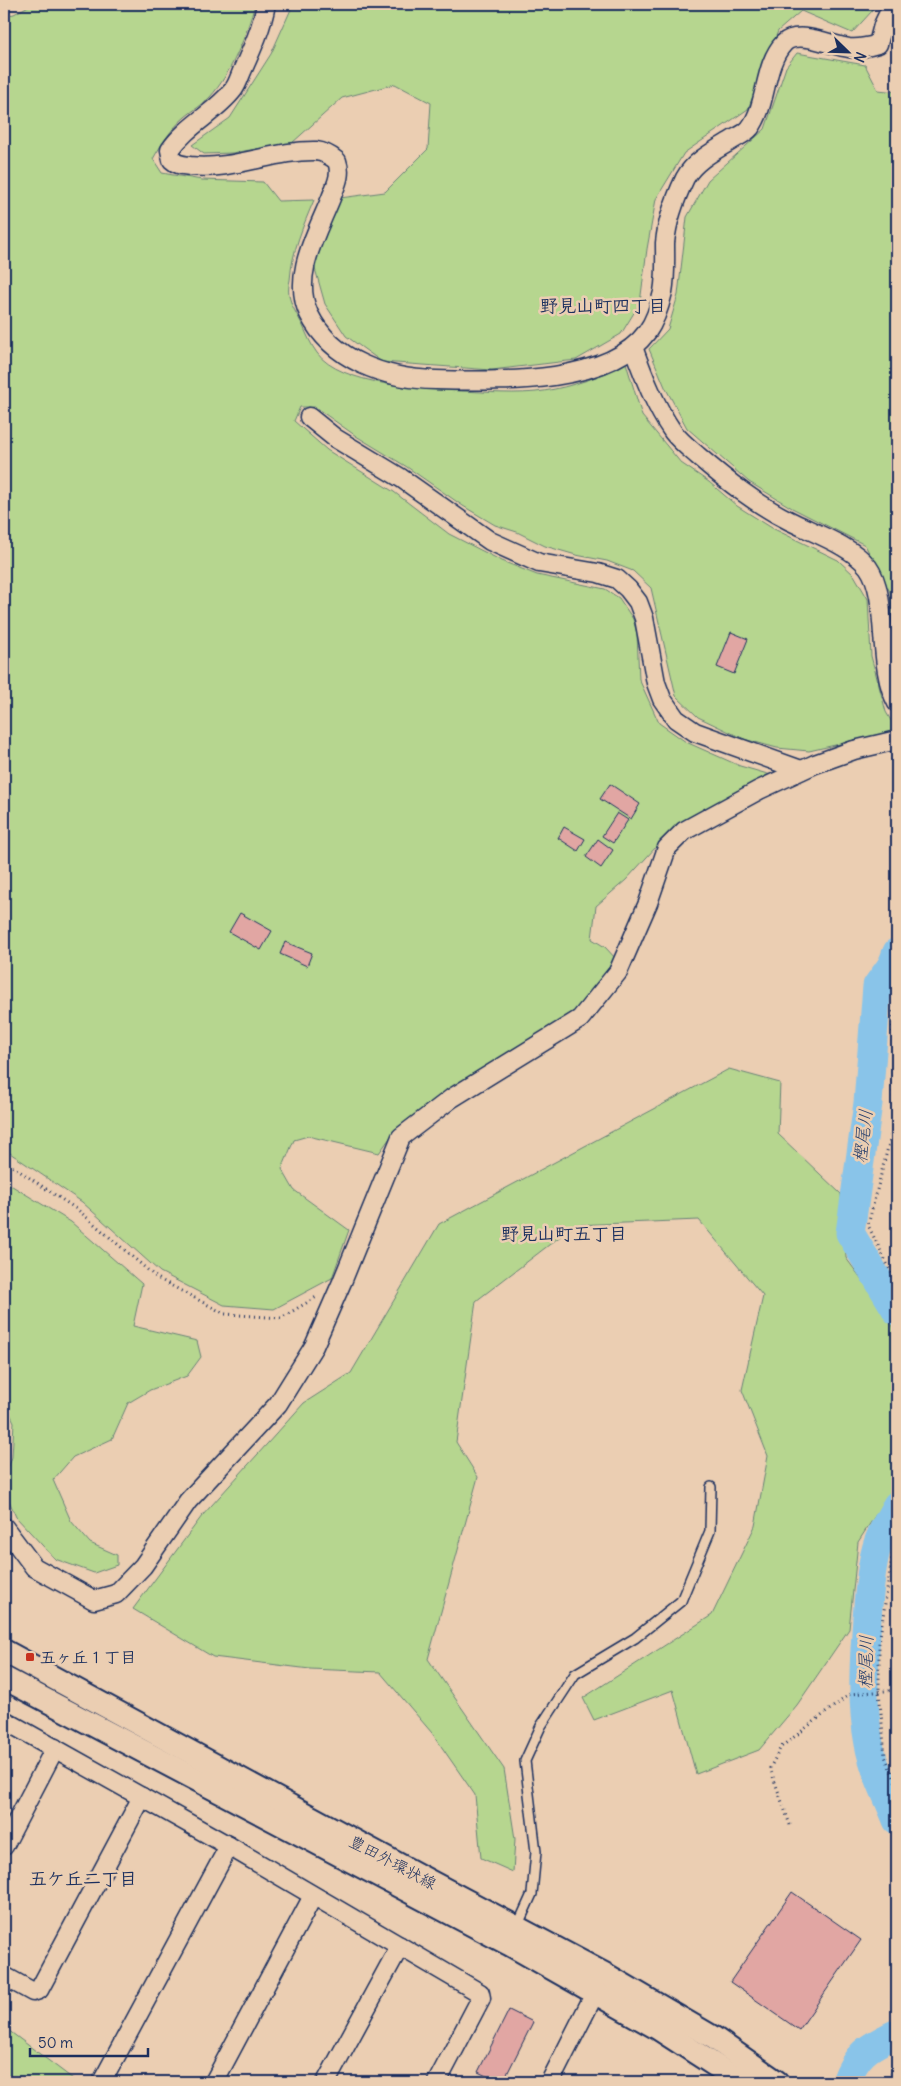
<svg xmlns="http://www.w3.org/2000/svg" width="901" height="2086" font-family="Delius,'Klee One',sans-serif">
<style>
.green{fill:#b6d68f;stroke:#688276}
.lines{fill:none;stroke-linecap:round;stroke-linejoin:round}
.river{stroke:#89c4e9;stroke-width:29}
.building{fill:#e1a6a3;stroke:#1b2f5e}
.service-casing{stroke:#1b2f5e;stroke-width:12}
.minor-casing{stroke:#1b2f5e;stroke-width:21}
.tertiary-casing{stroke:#1b2f5e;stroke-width:26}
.path{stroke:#1b2f5e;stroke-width:3;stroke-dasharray:1 4;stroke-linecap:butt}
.service{stroke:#ebceb2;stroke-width:9}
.minor{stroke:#ebceb2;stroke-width:18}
.tertiary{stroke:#ebceb2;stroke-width:22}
.poi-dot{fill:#c8321e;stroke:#ebceb2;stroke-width:2}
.labels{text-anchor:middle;stroke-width:5;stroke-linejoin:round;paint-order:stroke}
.poi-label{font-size:16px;font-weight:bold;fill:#1b2f5e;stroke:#ebceb2;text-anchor:start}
.street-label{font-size:16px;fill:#1b2f5e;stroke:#ebceb2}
.neighbourhood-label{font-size:18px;font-weight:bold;fill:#1b2f5e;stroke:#ebceb2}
.water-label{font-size:18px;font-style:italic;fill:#263e6c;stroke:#ebceb2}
</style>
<rect width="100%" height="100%" fill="#ebceb2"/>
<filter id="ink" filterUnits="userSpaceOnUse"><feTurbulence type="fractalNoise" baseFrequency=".02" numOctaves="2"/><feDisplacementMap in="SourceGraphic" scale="10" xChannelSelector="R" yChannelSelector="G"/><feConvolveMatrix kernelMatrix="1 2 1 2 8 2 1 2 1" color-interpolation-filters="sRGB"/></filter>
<g filter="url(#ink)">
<g class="green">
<path d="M32,4h223c-8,30 -24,70 -45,93 -7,8 -17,13 -25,20 -14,12 -23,26 -32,42l9,14 40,7 61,2 15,19 36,-1c-11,26 -22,51 -24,80 -1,4 -2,10 -1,15 2,11 9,21 14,31 4,9 8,19 14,27 23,32 106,36 143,38 26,1 58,4 84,0 26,-4 60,-15 82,-28l16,53 39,47 28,19 28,24 35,22 66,32 16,15 14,24 3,57 15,56 11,19 -88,20 -32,-3 -33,-9 -46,-22 -22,-21 -25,-108 -18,-17 -26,-10 -31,-6 -31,-9 -28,-14 -22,-7 -32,-19 -56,-39 -51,-31 -41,-29h-15l-6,14 33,29 67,42 55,42 53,27 35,14 68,14 14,9 14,21 4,15 2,45 20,44 27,19 54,24 31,9 -95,50 -50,55 -30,26 -4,33 13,8 12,13 -44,55 -124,74 -54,42 -16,22 -71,-17 -14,4 -12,29 12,21 55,40 -17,48 -58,31 -50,-4 -64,-33 -78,-70 -78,-53v-1133l10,-2z"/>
<polygon points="290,4 874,4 872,11 852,33 801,11 778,31 748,109 684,153 656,199 647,249 640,303 621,334 576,360 492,370 382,362 346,336 325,304 314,265 340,198 385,192 428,149 431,103 395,84 342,98 292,143 232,153 204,154 192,145 230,118 271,54 292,7"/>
<polygon points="797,53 865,65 878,90 897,92 897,645 890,592 865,545 792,508 749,482 687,428 665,387 649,349 668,329 678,295 687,217 708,180 765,129 786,67"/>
<polygon points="729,1069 780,1083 778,1134 841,1194 846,1258 891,1319 897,1339 897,1482 858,1542 849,1629 797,1705 759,1750 696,1774 673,1690 594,1720 583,1698 712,1615 755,1526 768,1456 742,1390 763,1296 699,1220 575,1225 476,1301 456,1442 478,1477 428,1659 504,1769 515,1839 513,1872 481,1858 475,1795 432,1733 380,1672 310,1669 213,1657 133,1609 202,1516 304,1403 351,1373 439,1224"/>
<polygon points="4,1181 71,1222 142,1284 133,1326 197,1341 201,1357 187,1376 150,1390 128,1403 112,1439 73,1457 53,1480 71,1521 90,1543 117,1555 117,1565 94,1573 55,1559 16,1517 4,1489 4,1480 12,1457 14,1422 4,1401"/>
<polygon points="4,2027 77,2082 4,2082"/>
</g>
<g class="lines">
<g class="river">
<polyline points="897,952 892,965 877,986 868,1103 850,1233 897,1311"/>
<path d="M897,1505c-8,14 -17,29 -21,45 -6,22 -7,45 -9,68 -3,42 -6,85 2,126 5,26 18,51 28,76"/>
<path d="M846,2082c11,-31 24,-35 51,-49"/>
</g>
</g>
<g class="building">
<polygon points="731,632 748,639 734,674 717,667"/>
<polygon points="610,784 640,804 631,819 600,799"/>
<polygon points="617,813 628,820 613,843 602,836"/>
<polygon points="564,827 585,839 578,851 558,838"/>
<polygon points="598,839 613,850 601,868 586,857"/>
<polygon points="240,913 272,931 261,950 229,932"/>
<polygon points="285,942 312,953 307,966 280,954"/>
<polygon points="792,1892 861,1940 799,2030 730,1982"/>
<polygon points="509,2010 533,2022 503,2082 499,2082 478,2072"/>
</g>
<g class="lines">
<defs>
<polyline id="service" points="517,1927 532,1894 536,1852 525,1761 541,1726 575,1674 635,1638 681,1601 710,1531 711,1487"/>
<g id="minor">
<path d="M266,4c-4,23 -13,43 -23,65 -3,6 -5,15 -10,21 -18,23 -46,35 -63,60l2,10c5,5 11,5 18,6 43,5 84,-16 126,-15 8,1 15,5 21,10 5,14 -1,24 -6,37 -14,35 -40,78 -22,116 23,47 77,65 127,66 59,1 172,6 211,-48 8,-11 13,-27 16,-40 3,-16 2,-33 2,-49 2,-23 10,-44 20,-65 10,-18 31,-28 49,-39 5,-3 12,-6 16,-11 18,-24 13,-63 34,-85 14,-14 48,3 65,5 11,1 19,-1 29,-4l5,-19 10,-21"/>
<path d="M633,347c11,30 22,59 40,85 7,9 17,17 25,24 29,25 58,48 92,65 24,12 62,25 78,46 22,30 8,99 29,136"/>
<polyline points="309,417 335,438 401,478 490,541 539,563 598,573 617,579 628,589 638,602 644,618 656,683 662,699 676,719 695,732 801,770"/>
<polyline points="4,1527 34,1567 94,1600 116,1594 143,1566 188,1501 278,1404 314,1346 342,1282 401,1137 452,1098 580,1019 618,972 648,903 667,848 684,831 759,790 815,764 854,750 897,740"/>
<polyline points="4,1720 229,1846 480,1993 481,1998 437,2082"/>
<polyline points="4,1846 55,1748"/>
<polyline points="4,1976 33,1992 39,1990 142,1797"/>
<polyline points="104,2082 103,2080 229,1846"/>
<polyline points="214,2082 313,1896"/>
<polyline points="326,2082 400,1946"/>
<polyline points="550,2082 595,1993"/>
</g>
<g id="tertiary">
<polyline points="4,1651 425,1879 608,1976 714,2038 777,2082"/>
<polyline points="4,1678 509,1944 659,2029 741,2082"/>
</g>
</defs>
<use href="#service" class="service-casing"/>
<use href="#minor" class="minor-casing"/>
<use href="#tertiary" class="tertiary-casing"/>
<g class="path">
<polyline points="897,1002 893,1011 892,1072 895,1120 868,1225 897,1284"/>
<polyline points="4,1161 78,1210 157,1278 225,1314 281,1318 318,1296"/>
<polyline points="897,1540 894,1544 879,1643 879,1691 885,1756 897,1785"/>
<polyline points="790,1825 770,1768 781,1747 850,1694 897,1690"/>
<polyline points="884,2082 897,2068"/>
</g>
<use href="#service" class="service"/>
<use href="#minor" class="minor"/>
<use href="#tertiary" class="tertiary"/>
</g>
</g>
<rect class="poi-dot" x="25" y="1652" width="10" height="10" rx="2.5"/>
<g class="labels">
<g class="poi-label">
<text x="40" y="1663">五ヶ丘１丁目</text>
</g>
<g class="street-label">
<text transform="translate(393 1862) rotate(28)" y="6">豊田外環状線</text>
</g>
<g class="neighbourhood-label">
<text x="603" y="312">野見山町四丁目</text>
<text x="564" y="1240">野見山町五丁目</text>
<text x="83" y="1885">五ケ丘二丁目</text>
</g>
<g class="water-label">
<text transform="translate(863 1136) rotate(-83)" y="6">樫尾川</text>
<text transform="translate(866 1662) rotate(-89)" y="6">樫尾川</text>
</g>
</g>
<rect width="901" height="2086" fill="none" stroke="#ebceb2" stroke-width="20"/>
<rect x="10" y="10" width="881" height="2066" fill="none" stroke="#1b2f5e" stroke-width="2" filter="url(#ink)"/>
<g transform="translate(848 52) rotate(113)" stroke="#ebceb2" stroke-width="4" paint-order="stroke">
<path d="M0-4L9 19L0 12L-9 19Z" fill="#1b2f5e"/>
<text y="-8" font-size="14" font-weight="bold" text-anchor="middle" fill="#1b2f5e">N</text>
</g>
<path d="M30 2048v8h118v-8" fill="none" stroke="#1b2f5e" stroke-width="2.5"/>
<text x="38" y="2048" font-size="15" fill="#1b2f5e" stroke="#ebceb2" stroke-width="4" paint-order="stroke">50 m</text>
</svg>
